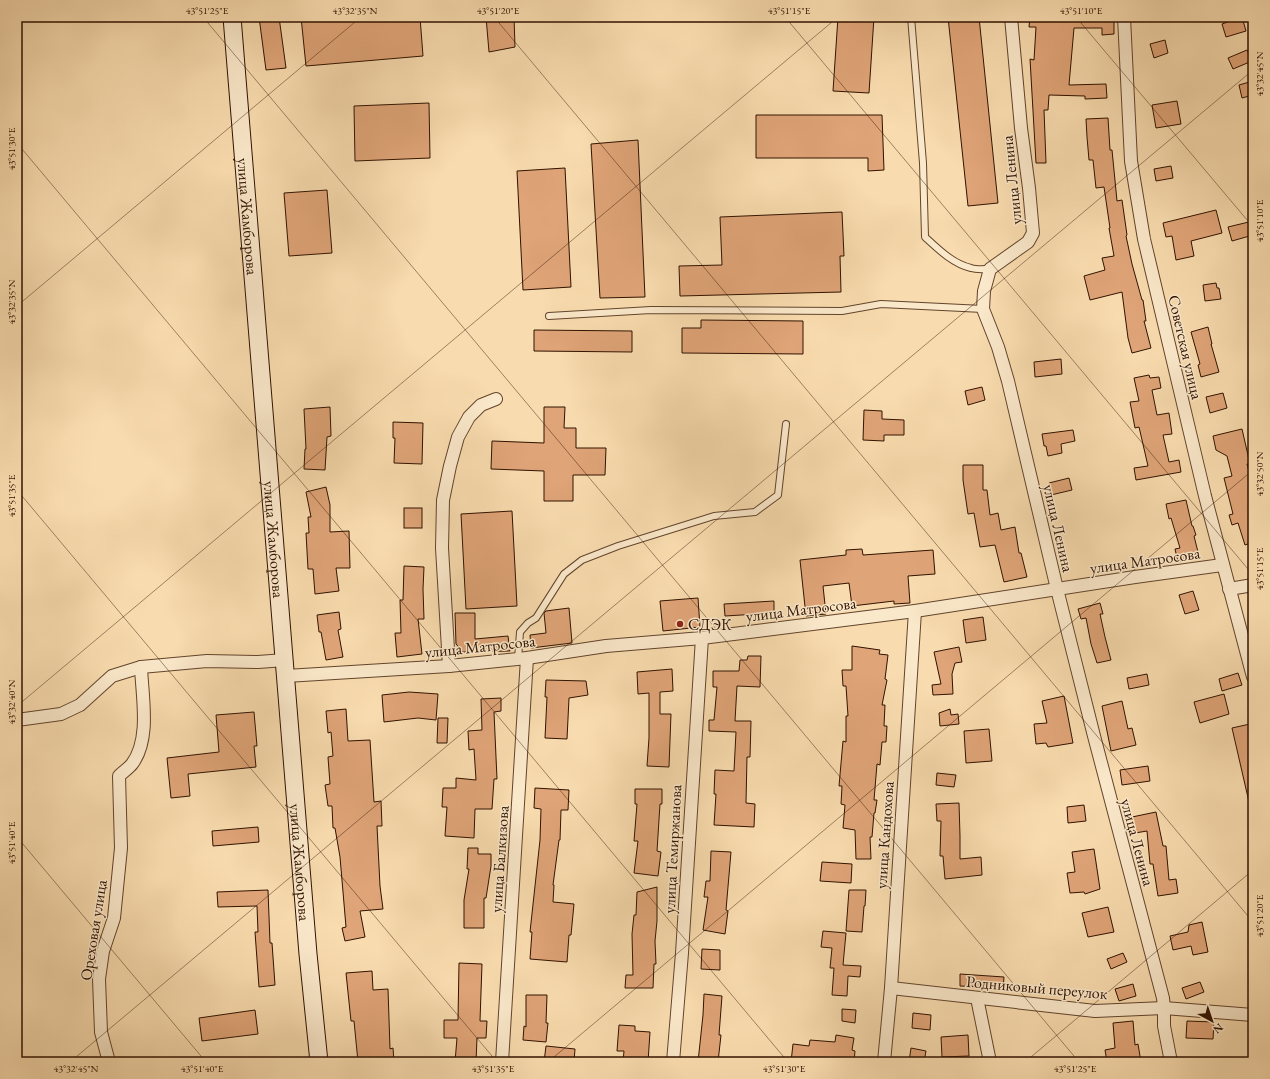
<svg xmlns="http://www.w3.org/2000/svg" width="1270" height="1079" font-family="'EB Garamond',serif">
<style>
.building{fill:#dfa477;stroke:#301200}
.lines{fill:none;stroke-linecap:round;stroke-linejoin:round}
.lane-casing{stroke:#62442c;stroke-width:8}
.street-casing{stroke:#62442c;stroke-width:14}
.secondary-casing{stroke:#301200;stroke-width:19}
.lane{stroke:#fae8ca;stroke-width:6}
.street{stroke:#fae8ca;stroke-width:12}
.secondary{stroke:#fae8ca;stroke-width:17}
.ticks{fill:none;stroke:#301200;stroke-width:1;stroke-opacity:0.45}
.poi-dot{fill:#8f2418;stroke:#fae8ca;stroke-width:1.5}
.labels{text-anchor:middle;stroke-width:3;stroke-linejoin:round;paint-order:stroke}
.street-label{font-size:16px;fill:#301200;stroke:#fae8ca}
.poi-label{font-size:16px;fill:#301200;stroke:#fae8ca;text-anchor:start}
.neatline{fill:none;stroke:#301200;stroke-width:1.5}
.ticks-label{font-size:10px;text-anchor:middle;fill:#301200}
</style>
<rect width="100%" height="100%" fill="#f8dbae"/>
<filter id="stains"><feTurbulence type="fractalNoise" baseFrequency=".005" numOctaves="4"/><feColorMatrix values="0 0 0 0 .2 0 0 0 0 .09 0 0 0 0 .02 0 0 0 .5 -.17"/></filter>
<radialGradient id="worn" r=".72"><stop offset=".6" stop-color="#630" stop-opacity="0"/><stop offset="1" stop-color="#630" stop-opacity=".3"/></radialGradient>
<g class="building">
<polygon points="259,17 279,17 286,68 266,70"/>
<polygon points="301,17 420,17 423,56 306,66"/>
<polygon points="486,17 514,17 515,47 489,52"/>
<polygon points="838,17 874,17 869,93 833,91"/>
<polygon points="948,17 979,17 998,203 968,206"/>
<polygon points="1030,17 1114,17 1114,34 1102,35 1102,28 1074,28 1069,85 1106,84 1107,98 1085,99 1085,96 1049,95 1048,110 1044,110 1046,163 1036,163 1030,59 1034,60 1036,27 1029,27"/>
<polygon points="1242,17 1246,31 1226,37 1222,24"/>
<polygon points="1165,40 1168,53 1154,58 1150,44"/>
<polygon points="1247,50 1252,61 1233,69 1228,58"/>
<polygon points="1253,81 1253,95 1242,98 1239,85"/>
<polygon points="1177,101 1181,124 1156,128 1152,105"/>
<polygon points="429,103 430,158 355,161 354,106"/>
<polygon points="756,115 882,115 884,170 868,171 868,158 756,158"/>
<polygon points="1108,118 1110,150 1112,150 1117,201 1122,200 1127,235 1126,236 1132,264 1142,300 1143,300 1146,321 1144,321 1151,348 1132,353 1128,338 1122,292 1090,300 1084,276 1105,270 1102,258 1114,256 1109,228 1110,228 1104,187 1096,188 1093,160 1089,160 1087,137 1086,119"/>
<polygon points="638,140 645,297 600,298 591,144"/>
<polygon points="1171,166 1173,178 1156,181 1154,169"/>
<polygon points="565,168 571,287 523,290 517,171"/>
<polygon points="327,190 332,253 289,256 284,193"/>
<polygon points="1216,210 1222,233 1191,241 1194,256 1176,260 1172,236 1166,237 1163,223"/>
<polygon points="842,212 844,256 840,256 841,292 680,296 679,266 722,265 720,217"/>
<polygon points="1253,221 1253,235 1232,241 1228,227"/>
<polygon points="1216,283 1217,288 1219,288 1221,299 1205,301 1203,285"/>
<polygon points="701,320 803,321 803,354 682,353 682,328 701,328"/>
<polygon points="1208,327 1212,344 1211,344 1219,372 1201,377 1198,365 1200,364 1191,332"/>
<polygon points="534,330 632,331 632,352 534,351"/>
<polygon points="1061,359 1062,374 1035,377 1034,362"/>
<polygon points="1149,375 1150,378 1159,377 1161,388 1152,390 1157,415 1169,413 1172,434 1163,435 1169,462 1179,460 1181,472 1136,480 1134,468 1148,466 1139,427 1135,428 1130,402 1139,401 1134,378"/>
<polygon points="982,387 985,400 968,405 965,391"/>
<polygon points="1223,393 1227,408 1210,413 1206,397"/>
<polygon points="330,407 331,436 327,437 325,470 304,469 305,449 306,449 304,409"/>
<polygon points="544,407 565,407 564,428 576,428 576,448 606,448 605,475 573,475 573,501 544,501 544,471 491,469 492,441 544,443"/>
<polygon points="864,410 882,411 882,419 904,420 904,435 884,435 884,441 863,440"/>
<polygon points="393,422 423,423 422,464 394,463 395,438 393,438"/>
<polygon points="1242,429 1250,464 1247,464 1253,486 1253,542 1245,545 1238,523 1232,525 1229,515 1233,514 1224,478 1232,476 1227,456 1216,450 1213,436"/>
<polygon points="1073,430 1075,441 1061,444 1062,453 1048,456 1046,446 1044,446 1042,434"/>
<polygon points="963,465 983,465 983,490 987,490 990,515 998,513 1001,530 1015,527 1019,553 1021,553 1027,577 1004,582 995,545 980,547 974,513 968,514 963,480"/>
<polygon points="1069,478 1072,490 1051,495 1049,483"/>
<polygon points="326,487 330,505 330,532 349,531 350,568 336,568 339,591 315,594 313,569 308,569 306,533 309,533 308,517 311,517 306,492"/>
<polygon points="1186,500 1192,526 1193,526 1196,535 1194,536 1199,556 1178,562 1175,549 1180,548 1171,518 1169,519 1166,504"/>
<rect x="404" y="508" width="18" height="20"/>
<polygon points="512,511 517,606 466,609 461,514"/>
<polygon points="862,549 863,555 933,550 935,574 908,576 910,603 894,604 894,601 852,606 849,583 823,586 826,614 806,616 800,560 846,555 846,550"/>
<polygon points="404,566 424,567 423,589 424,619 418,619 422,654 397,657 395,633 401,633 400,600 403,600"/>
<polygon points="1193,591 1199,610 1185,614 1179,595"/>
<polygon points="698,598 700,627 663,631 660,601"/>
<polygon points="774,601 774,613 725,616 724,604"/>
<polygon points="1100,603 1103,614 1100,614 1105,637 1111,660 1097,663 1091,644 1086,618 1081,619 1078,609"/>
<polygon points="569,608 572,643 531,648 530,635 546,633 544,613 546,611"/>
<polygon points="339,612 341,629 338,630 343,657 326,660 321,632 319,632 317,615"/>
<polygon points="455,613 475,613 475,639 508,636 510,651 463,652 456,644"/>
<polygon points="983,617 986,640 966,643 963,620"/>
<polygon points="852,646 880,650 879,654 888,655 885,679 887,680 882,705 885,705 884,726 887,726 886,742 882,742 880,765 877,764 874,800 877,800 875,813 874,813 872,837 870,837 871,859 856,859 855,830 843,828 845,805 841,804 842,786 839,786 843,741 846,742 846,716 848,716 846,686 843,686 842,670 852,670"/>
<polygon points="959,647 962,662 955,663 952,674 953,694 933,695 932,685 941,684 934,652"/>
<polygon points="748,656 761,656 760,687 737,686 735,721 751,721 750,757 747,757 746,803 755,804 754,827 714,825 716,794 714,794 715,770 734,771 736,732 709,731 709,720 714,720 717,687 713,687 713,671 739,671 740,660 747,660"/>
<polygon points="672,669 673,691 660,692 660,714 671,714 669,767 647,766 649,738 649,693 638,694 637,672"/>
<polygon points="1238,673 1242,685 1222,691 1219,679"/>
<polygon points="1147,674 1149,685 1129,689 1127,678"/>
<polygon points="546,680 586,681 588,695 569,698 567,739 545,738 547,697 545,697"/>
<polygon points="409,692 438,694 436,720 418,718 384,722 382,695"/>
<polygon points="1224,694 1229,714 1200,723 1194,702"/>
<polygon points="1064,696 1073,743 1048,747 1046,743 1036,744 1034,724 1047,723 1042,701"/>
<polygon points="501,698 501,711 494,712 497,779 494,779 492,809 475,809 474,838 445,836 447,807 442,807 443,788 456,788 456,778 476,780 474,749 469,750 468,731 482,730 481,699"/>
<polygon points="1122,701 1128,729 1132,728 1136,745 1111,751 1102,706"/>
<polygon points="346,709 348,741 370,740 374,802 381,801 382,826 377,826 380,886 383,909 360,911 365,937 345,941 342,928 346,927 340,857 335,828 333,828 332,806 328,806 325,785 330,784 328,757 333,756 331,732 328,733 326,711"/>
<polygon points="950,709 951,715 958,714 959,724 940,726 939,713"/>
<polygon points="254,712 257,746 254,746 256,767 188,774 190,796 171,798 167,758 219,752 216,715"/>
<polygon points="438,718 448,718 447,743 437,743"/>
<polygon points="1250,724 1253,736 1253,801 1249,802 1232,728"/>
<polygon points="989,729 992,761 966,763 964,731"/>
<polygon points="1148,766 1150,781 1122,785 1120,770"/>
<polygon points="937,773 956,775 954,787 936,785"/>
<polygon points="535,788 569,790 568,810 561,810 560,840 559,840 553,885 554,885 553,902 574,904 571,935 569,935 567,962 530,959 532,932 530,932 540,840 541,809 534,808"/>
<polygon points="635,789 662,789 662,804 660,804 657,851 661,852 658,876 634,873 638,841 634,841 637,804 635,804"/>
<polygon points="959,803 960,836 960,859 981,857 982,875 945,879 943,856 940,856 941,821 937,821 936,804"/>
<polygon points="1084,805 1086,821 1068,823 1067,807"/>
<polygon points="1156,812 1163,846 1166,846 1169,880 1176,879 1178,893 1158,896 1153,864 1150,864 1147,831 1135,833 1132,817"/>
<polygon points="258,827 259,842 213,846 212,831"/>
<polygon points="468,848 478,848 478,854 491,854 491,866 486,898 484,898 484,928 464,928 464,900 469,869 467,869"/>
<polygon points="1094,849 1100,889 1085,894 1084,892 1070,893 1067,873 1075,872 1072,852"/>
<polygon points="711,851 731,852 726,910 728,911 725,934 703,930 708,897 704,897 706,881 710,881"/>
<polygon points="822,862 852,864 851,883 820,881"/>
<polygon points="657,887 657,921 655,941 656,964 654,964 653,988 625,988 626,975 633,975 632,934 634,915 636,915 637,892"/>
<polygon points="268,890 270,943 272,943 275,985 259,987 255,932 258,932 257,906 218,907 217,892"/>
<polygon points="849,890 866,890 865,906 864,906 862,932 846,931"/>
<polygon points="1108,907 1114,932 1088,937 1082,913"/>
<polygon points="1202,922 1208,952 1193,955 1191,946 1173,950 1170,936 1188,932 1189,925"/>
<polygon points="823,931 846,933 843,965 861,966 860,977 848,976 847,996 832,995 834,968 830,968 832,948 821,947"/>
<polygon points="702,949 720,950 720,970 701,969"/>
<polygon points="1123,953 1127,962 1111,969 1107,959"/>
<polygon points="459,963 482,964 480,1021 487,1021 486,1038 477,1038 476,1062 455,1062 457,1038 444,1038 444,1020 458,1020"/>
<polygon points="372,971 373,990 388,989 390,1049 393,1048 394,1062 358,1062 354,1021 351,1021 346,973"/>
<polygon points="960,974 1004,977 1003,990 985,988 985,987 960,986"/>
<polygon points="1200,982 1204,992 1186,999 1182,988"/>
<polygon points="1133,984 1136,996 1119,1001 1115,989"/>
<polygon points="704,994 722,996 719,1035 721,1035 718,1062 698,1062 703,1015"/>
<polygon points="526,995 547,995 546,1023 548,1023 546,1042 523,1040 524,1026 526,1027"/>
<polygon points="842,1009 856,1010 855,1023 842,1021"/>
<polygon points="255,1010 258,1034 202,1041 199,1018"/>
<polygon points="913,1013 931,1015 930,1030 912,1028"/>
<polygon points="1133,1021 1135,1045 1138,1044 1141,1062 1107,1062 1105,1050 1115,1048 1113,1023"/>
<polygon points="1187,1021 1214,1022 1213,1039 1186,1038"/>
<polygon points="619,1025 635,1026 635,1031 650,1032 648,1062 623,1062 624,1051 617,1051"/>
<polygon points="836,1035 854,1038 852,1050 855,1051 854,1062 791,1062 793,1044 809,1046 810,1040 835,1042"/>
<polygon points="968,1035 969,1056 942,1057 941,1037"/>
<polygon points="546,1046 575,1049 574,1062 544,1062"/>
<polygon points="911,1048 926,1051 924,1062 909,1062"/>
</g>
<g class="lines">
<defs>
<g id="lane">
<path d="M911,17l12,146 2,74c13,12 28,27 46,31 6,2 13,1 19,1"/>
<polyline points="549,316 651,310 842,311 881,304 983,309"/>
<polyline points="518,659 520,632 528,623 536,618 564,574 582,560 618,546 714,516 755,512 778,495 786,424"/>
</g>
<g id="street">
<polyline points="1011,17 1021,128 1029,188 1033,233 1028,242 990,269 984,291 983,309 998,347 1008,381 1057,589 1094,736 1163,998 1164,1008 1164,1026 1171,1062"/>
<polyline points="1124,17 1131,161 1144,239 1205,496 1253,677"/>
<polyline points="1229,589 1253,585"/>
<polyline points="449,666 442,548 443,500 450,466 458,437 469,417 481,405 496,399"/>
<polyline points="286,676 449,666 527,658 606,646 702,638 915,611 1135,577 1222,565"/>
<polyline points="17,720 61,714 80,705 112,676 141,667 207,661 258,662 285,660"/>
<polyline points="891,988 1095,1011 1164,1008 1253,1015"/>
<polyline points="977,998 990,1062"/>
<path d="M109,1062l-8,-30 -2,-53 4,-28 11,-33 7,-70 -2,-72c4,-4 10,-8 13,-12 19,-25 10,-68 9,-97"/>
<polyline points="502,1062 527,658"/>
<polyline points="673,1062 682,953 702,638"/>
<polyline points="884,1062 891,988 915,611"/>
</g>
<g id="secondary">
<path id="s1" d="M232,17l76,937 11,108"/>
</g>
</defs>
<use href="#lane" class="lane-casing"/>
<use href="#street" class="street-casing"/>
<use href="#secondary" class="secondary-casing"/>
<use href="#lane" class="lane"/>
<use href="#street" class="street"/>
<use href="#secondary" class="secondary"/>
</g>
<path class="ticks" d="M203,17l876,1045M494,17l759,905M785,17l468,558M1076,17l177,210M17,143l771,919M17,306l344,-289M17,490l480,572M17,706l821,-689M17,837l189,225M70,1062l1183,-992M548,1062l705,-592M1025,1062l228,-192"/>
<circle class="poi-dot" cx="680" cy="624" r="4"/>
<g class="labels">
<g class="street-label">
<text transform="translate(1011 180) rotate(-96)" y="6">улица Ленина</text>
<text dy="6" stroke="none"><textPath href="#s1" startOffset="200">улица Жамборова</textPath></text>
<text transform="translate(1186 347) rotate(77)" y="6">Советская улица</text>
<text transform="translate(1059 528) rotate(77)" y="6">улица Ленина</text>
<text dy="6" stroke="none"><textPath href="#s1" startOffset="524">улица Жамборова</textPath></text>
<text transform="translate(1145 560) rotate(-8)" y="6">улица Матросова</text>
<text transform="translate(801 609) rotate(-7)" y="6">улица Матросова</text>
<text transform="translate(480 646) rotate(-6)" y="6">улица Матросова</text>
<text transform="translate(884 835) rotate(-86)" y="6">улица Кандохова</text>
<text transform="translate(1138 842) rotate(75)" y="6">улица Ленина</text>
<text transform="translate(672 849) rotate(-87)" y="6">улица Темиржанова</text>
<text transform="translate(499 859) rotate(-86)" y="6">улица Балкизова</text>
<text dy="6" stroke="none"><textPath href="#s1" startOffset="848">улица Жамборова</textPath></text>
<text transform="translate(93 930) rotate(-81)" y="6">Ореховая улица</text>
<text transform="translate(1037 987) rotate(5)" y="6">Родниковый переулок</text>
</g>
<g class="poi-label">
<text x="688" y="630">СДЭК</text>
</g>
</g>
<rect width="1270" height="1079" fill="none" stroke="#f8dbae" stroke-width="44"/>
<g transform="translate(1212 1021) rotate(140)" stroke="#fae8ca" stroke-width="3" paint-order="stroke">
<path d="M0-3L7 15L0 10L-7 15Z" fill="#301200"/>
<text y="-6" font-size="11" font-weight="bold" text-anchor="middle" fill="#301200">N</text>
</g>
<rect x="22" y="22" width="1226" height="1035" class="neatline"/>
<g class="ticks-label">
<text x="207" y="14">43°51'25"E</text>
<text x="355" y="14">43°32'35"N</text>
<text x="498" y="14">43°51'20"E</text>
<text x="789" y="14">43°51'15"E</text>
<text x="1081" y="14">43°51'10"E</text>
<text transform="translate(1259 74) rotate(-90)" y="4">43°32'45"N</text>
<text transform="translate(11 149) rotate(-90)" y="4">43°51'30"E</text>
<text transform="translate(1259 221) rotate(-90)" y="4">43°51'10"E</text>
<text transform="translate(11 302) rotate(-90)" y="4">43°32'35"N</text>
<text transform="translate(1259 474) rotate(-90)" y="4">43°32'50"N</text>
<text transform="translate(11 496) rotate(-90)" y="4">43°51'35"E</text>
<text transform="translate(1259 569) rotate(-90)" y="4">43°51'15"E</text>
<text transform="translate(11 702) rotate(-90)" y="4">43°32'40"N</text>
<text transform="translate(11 843) rotate(-90)" y="4">43°51'40"E</text>
<text transform="translate(1259 916) rotate(-90)" y="4">43°51'20"E</text>
<text x="76" y="1072">43°32'45"N</text>
<text x="202" y="1072">43°51'40"E</text>
<text x="493" y="1072">43°51'35"E</text>
<text x="784" y="1072">43°51'30"E</text>
<text x="1075" y="1072">43°51'25"E</text>
</g>
<rect width="100%" height="100%" filter="url(#stains)"/>
<rect width="100%" height="100%" fill="url(#worn)"/>
</svg>
